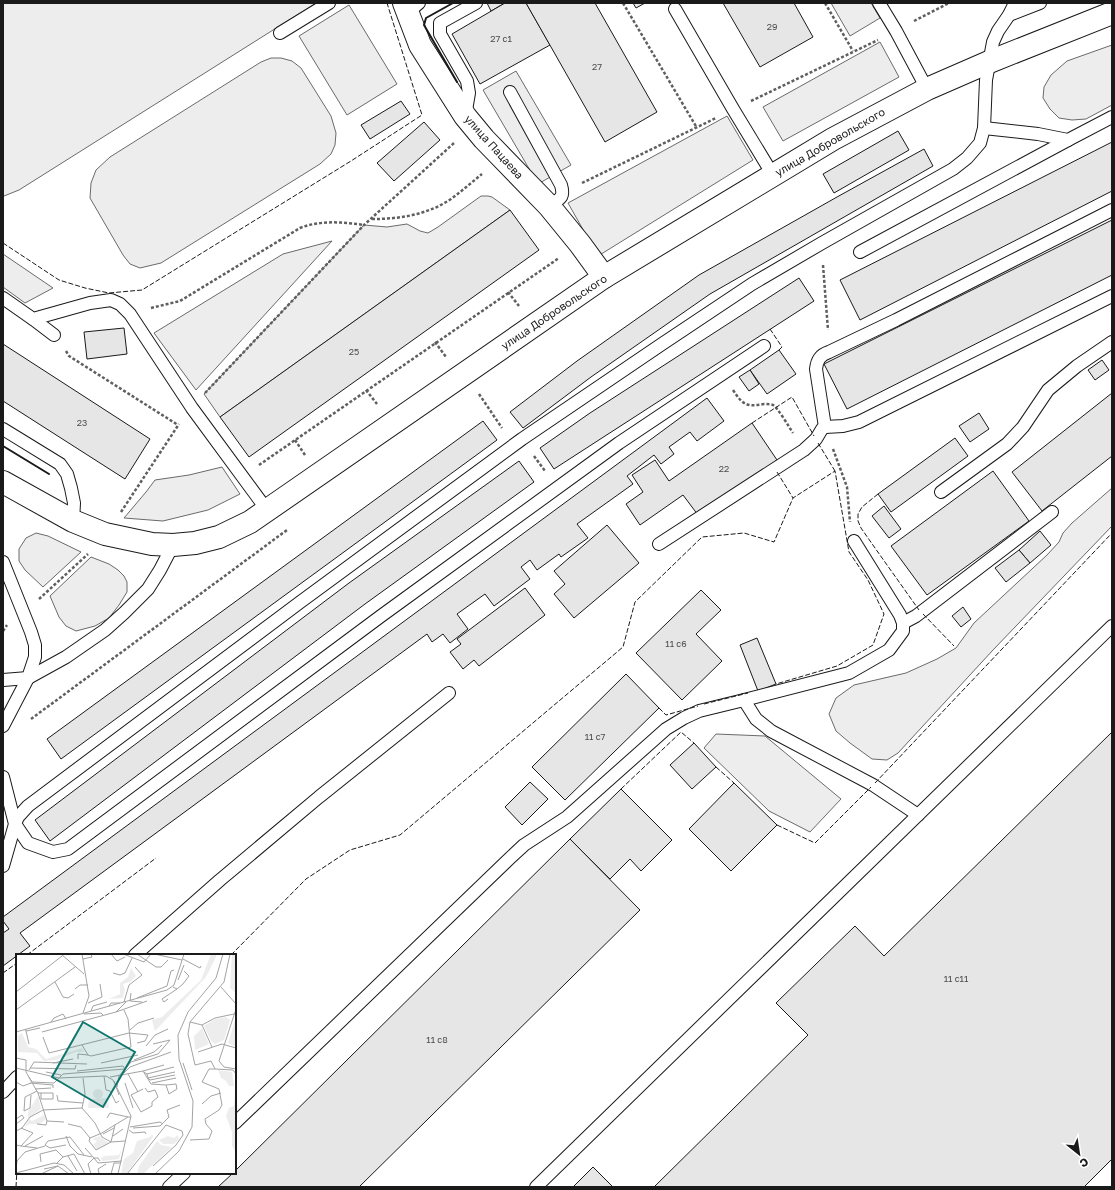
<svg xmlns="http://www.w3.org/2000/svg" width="1115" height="1190" font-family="'Golos Text',sans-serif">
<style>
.built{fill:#ededed;stroke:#6a6a6a}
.building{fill:#e6e6e6;stroke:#1a1a1a}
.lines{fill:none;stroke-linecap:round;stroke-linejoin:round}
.lane-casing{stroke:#1a1a1a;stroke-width:14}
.street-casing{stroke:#1a1a1a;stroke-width:24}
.secondary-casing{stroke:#1a1a1a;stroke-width:24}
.path{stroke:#5f5f5f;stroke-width:2.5;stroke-dasharray:3 2;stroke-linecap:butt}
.lane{stroke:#fff;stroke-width:12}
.street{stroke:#fff;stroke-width:22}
.secondary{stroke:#fff;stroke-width:22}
.fence{stroke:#1a1a1a;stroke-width:1;stroke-dasharray:5 2;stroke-linecap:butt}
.wall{stroke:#1a1a1a;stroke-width:2}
.labels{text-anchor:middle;stroke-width:3;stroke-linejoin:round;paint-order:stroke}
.number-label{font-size:9px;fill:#4d4d4d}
.street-label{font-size:11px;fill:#1a1a1a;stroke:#fff}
.inset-road{fill:none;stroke:#a3a3a3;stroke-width:1}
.view{fill:#0f766e;fill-opacity:0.15;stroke:#0f766e;stroke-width:2}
.inset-edge{fill:none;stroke:#1a1a1a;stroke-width:2}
</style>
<rect width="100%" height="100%" fill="#fff"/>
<g class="built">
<polygon points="3,3 316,3 19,190 4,196 3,196"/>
<polygon points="831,3 871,3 880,18 850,36"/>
<polygon points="349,5 397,84 347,115 299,36"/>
<polygon points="880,42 899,77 783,141 763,107"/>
<polygon points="1112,45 1112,105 1086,119 1072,120 1059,118 1050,109 1043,98 1044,87 1051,75 1067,61"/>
<polygon points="271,58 281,58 292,61 301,68 331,116 336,133 335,145 331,154 320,164 161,263 140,268 130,264 123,255 90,198 91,183 96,170 110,157 261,62"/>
<polygon points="516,71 571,165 538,184 483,90"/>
<polygon points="727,116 753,160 598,256 568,203"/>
<polygon points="481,196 488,196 492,197 510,210 220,417 204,394 364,225 387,227 407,224 420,231 428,233 438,227"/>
<polygon points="332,241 196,390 154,333 283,254"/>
<polygon points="3,254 53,288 25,303 3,287"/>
<polygon points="222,467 240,494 208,510 163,521 124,518 146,492 155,480 189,475"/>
<polygon points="1112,488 1112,526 993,650 898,753 887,760 872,759 850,743 836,731 829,714 836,698 854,685 906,673 937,659 956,648 974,623 1047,555 1059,542 1063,533 1072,523"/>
<polygon points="36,533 48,536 81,552 43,587 25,570 19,561 19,549 26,538"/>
<polygon points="91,557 109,564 118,570 124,576 127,582 127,592 119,605 109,618 95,626 76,631 66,626 59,617 50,596"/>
<polygon points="716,734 765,736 841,799 810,832 769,811 704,748"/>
</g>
<g class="building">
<polygon points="487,3 505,3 491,11"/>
<polygon points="505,3 526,3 550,45 480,84 452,34"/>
<polygon points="526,3 595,3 657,112 605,142"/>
<polygon points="633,3 645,3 636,8"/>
<polygon points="723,3 794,3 813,37 760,67"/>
<polygon points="401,101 410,114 370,139 361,125"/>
<polygon points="424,122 440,140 394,181 377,163"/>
<polygon points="898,131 909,150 834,193 823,174"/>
<polygon points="1112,142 1112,191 860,320 840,280"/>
<polygon points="924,149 933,166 710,294 591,377 523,428 510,412 577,361 699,275 837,197"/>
<polygon points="510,210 539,250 249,457 220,417"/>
<polygon points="1112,220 1112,275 847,409 824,364"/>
<polygon points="799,278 814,301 554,469 540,448 590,413"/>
<polygon points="124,328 127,354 87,359 84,332"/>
<polygon points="3,344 150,439 125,479 3,401"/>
<polygon points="779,350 796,374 767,394 750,370"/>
<polygon points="1102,360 1109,370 1095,380 1088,370"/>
<polygon points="750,370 759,384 749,391 739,377"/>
<polygon points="1112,393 1112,456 1042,511 1012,472"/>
<polygon points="707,398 724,421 697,441 690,432 669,447 674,454 661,464 654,455 627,476 633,484 577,524 588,538 561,557 559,554 537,570 530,560 521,567 530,579 494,606 485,594 457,614 468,629 450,643 443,634 432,642 427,634 20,933 30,946 3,966 3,933 9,929 3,921 3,917"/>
<polygon points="979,413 989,429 970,442 959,426"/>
<polygon points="483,421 497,440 61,759 47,739"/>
<polygon points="752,423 777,460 698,515 683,495 640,525 626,504 643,492 632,475 655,460 669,481"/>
<polygon points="955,438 968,456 891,512 878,494"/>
<polygon points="519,461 534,482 365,604 50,841 35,820 349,583"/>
<polygon points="993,471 1029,521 927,595 891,546"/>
<polygon points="884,506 901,529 889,538 872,516"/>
<polygon points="607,525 639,563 574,618 554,594 565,584 554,571"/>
<polygon points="1040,531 1051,545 1030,563 1019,550"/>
<polygon points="1019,550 1030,563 1006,582 995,568"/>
<polygon points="525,588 545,615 479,666 474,660 463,669 450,652 461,644 457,639"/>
<polygon points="701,590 721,610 696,634 722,661 682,700 636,653"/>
<polygon points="963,607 971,619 961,627 952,616"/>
<polygon points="757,638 776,684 758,691 740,645"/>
<polygon points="626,674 659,708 565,800 532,767"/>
<polygon points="1112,732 1112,1159 1084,1187 654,1187 808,1035 776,1003 855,926 884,956"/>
<polygon points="694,743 716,767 692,789 670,765"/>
<polygon points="530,782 548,799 522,825 505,807"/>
<polygon points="734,783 777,825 731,871 689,829"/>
<polygon points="621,789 672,840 641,871 630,859 610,879 570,839"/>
<polygon points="570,839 640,910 359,1187 218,1187 233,1173 235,1173 235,1171"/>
<polygon points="593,1167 613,1187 573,1187"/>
</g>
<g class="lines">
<defs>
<g id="lane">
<polyline points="879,3 896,31 927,89"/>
<polyline points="675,9 733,109 773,175"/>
<polyline points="407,13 419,3"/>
<polyline points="1009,15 1040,3"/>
<polyline points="280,33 329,3"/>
<path d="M510,92l51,93c4,14 -2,14 -12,21"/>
<polyline points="465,116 469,93 467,81 440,34 440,23 476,3"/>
<polyline points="984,128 1038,134 1068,140 1112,117"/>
<polyline points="860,252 1068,140"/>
<polyline points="3,298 33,319 90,303 111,300 120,304 130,314 192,408 267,510"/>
<polyline points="33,319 54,335"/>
<polyline points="764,346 619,443 381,616 68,849 53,852 28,843 15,824 18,817 28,806 299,603 522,439 662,344 752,284 822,243 953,169 967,158 980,143 984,128 986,80 993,42 998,31 1009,15 1015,3"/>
<path d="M825,427l-9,-58c1,-9 4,-14 13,-17l67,-32 216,-110"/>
<polyline points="3,429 60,464 67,474 71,488 74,503 73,521"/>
<polyline points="941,492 1007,444 1023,427 1048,390 1077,366 1112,342"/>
<polyline points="659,544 804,450 816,439 822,429 825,427 843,426 859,422 1112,296"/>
<polyline points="3,562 31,632 35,645 35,657 28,678 3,726"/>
<polyline points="903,623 916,616 1052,512"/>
<polyline points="3,680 28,678 66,657 105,630 124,613 148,589 160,570 173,545"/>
<polyline points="744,700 849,673 889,650 903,631 903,623 900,615 854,541"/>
<polyline points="3,777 15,824 3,866"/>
<polyline points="135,955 220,880 319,797 449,693"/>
<polyline points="3,1092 17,1077"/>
<polyline points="235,1123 510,858 524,845 567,817 666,729 684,718 699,711 744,700 756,719 771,731 873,785 918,815"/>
<polyline points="169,1187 184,1173"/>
<polyline points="536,1187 1112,626"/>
</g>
<polyline id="street" points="404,3 420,45 465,116 484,139 549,206 580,244 604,277"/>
<polyline id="secondary" points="3,482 73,521 105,534 152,544 173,545 195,543 219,537 250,522 604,277 833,139 927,89 989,62 1112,13"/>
</defs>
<use href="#lane" class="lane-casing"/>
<use href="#street" class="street-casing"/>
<use href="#secondary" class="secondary-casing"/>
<g class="path">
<polyline points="623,3 697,128"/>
<polyline points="825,3 853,51"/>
<polyline points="914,21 949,3"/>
<polyline points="751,101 878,40"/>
<polyline points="582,183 716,118"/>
<path d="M372,219c27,0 55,-4 79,-20 11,-8 21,-17 31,-25"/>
<polyline points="823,265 828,330"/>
<polyline points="508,292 519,306"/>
<path d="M151,308l29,-7 120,-73c20,-8 43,-6 64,-3"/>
<polyline points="435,342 446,357"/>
<polyline points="66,351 69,356 178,425"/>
<polyline points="366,390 377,404"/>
<path d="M733,390c10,15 13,17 31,14 3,0 6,0 9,1 5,3 16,22 20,28"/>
<polyline points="205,393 364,225 454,143"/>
<polyline points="479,394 502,428"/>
<polyline points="295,440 305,455"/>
<polyline points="833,449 847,487 850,522"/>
<polyline points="534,456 545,471"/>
<polyline points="259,465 559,258"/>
<polyline points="121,512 179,424"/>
<polyline points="39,599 88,554"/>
<polyline points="3,631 7,625"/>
<polyline points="31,719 287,530"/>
</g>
<use href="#lane" class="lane"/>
<use href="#street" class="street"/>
<use href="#secondary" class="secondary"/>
<g class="fence">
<polyline points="3,243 59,280 85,288 109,293 142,290 351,161 422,115 387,3"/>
<polyline points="770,329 782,347 779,350"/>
<polyline points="752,423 792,397 814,436"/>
<polyline points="818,443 835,471"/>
<polyline points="777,472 793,498"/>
<polyline points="878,494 862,507 858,514 858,521 861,528 875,548 919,610"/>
<polyline points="923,614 954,646"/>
<polyline points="3,621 3,622"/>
<polyline points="704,704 748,693"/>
<polyline points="659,708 666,715 698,706"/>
<polyline points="716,767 734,783"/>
<polyline points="875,783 1112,533"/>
<polyline points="621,789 681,732 694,743"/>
<polyline points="777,825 815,843 871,787"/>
<polyline points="27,955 156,858"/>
<polyline points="231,955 306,879 350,850 400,835 623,647 635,602 702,537 744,533 774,542 793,498 835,471 849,552 868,580 884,614 873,645 837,666 776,684"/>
<polyline points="3,973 17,963"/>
<polyline points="16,1187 17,1169"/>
</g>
<g class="wall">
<polyline points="453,3 426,18 424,25 457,82"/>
<polyline points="3,446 49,474"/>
</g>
</g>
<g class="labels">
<g class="number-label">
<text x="772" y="30">29</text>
<text x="501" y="42">27 с1</text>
<text x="597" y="70">27</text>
<text x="354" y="355">25</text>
<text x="82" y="426">23</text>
<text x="724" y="472">22</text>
<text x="676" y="647">11 с6</text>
<text x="595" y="740">11 с7</text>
<text x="956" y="982">11 с11</text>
<text x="437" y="1043">11 с8</text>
</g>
<g class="street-label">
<text transform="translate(830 142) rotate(-30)" y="4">улица Добровольского</text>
<text transform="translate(494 147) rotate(48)" y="4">улица Пацаева</text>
<text transform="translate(554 312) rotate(-34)" y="4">улица Добровольского</text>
</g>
</g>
<g transform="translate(16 954)">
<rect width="220" height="220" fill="#fff"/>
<path d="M195,0h5v3l-10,20 -51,54 -3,-11 10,-3 39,-37zM216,0h4v39l-6,-5zM115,14l5,8 -6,6 -7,2 2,6 -2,8 -14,1 11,-5v-11l8,-6zM210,63l4,3 -6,20 -9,4 -4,-3 -7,-15 11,-7zM220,63v30l-8,-4zM186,74l7,16 -14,6 -1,-14zM6,79l6,14 8,2 10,10 36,-11 2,4h-8l-20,8 -12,1 -7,-8 -19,-1v-16zM202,116l14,2 2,14h-5l-3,-5 -5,-3zM220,129v69l-4,-6v-14l-6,-16 3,-8 5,-2zM77 140a5 5 0 1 1 10 0a5 5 0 1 1-10 0ZM22,142l3,13 -13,9v-6zM92,144l1,10h-21l1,-9zM28,161l2,4 -6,5h-11l-4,3 4,-8 3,2zM136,180l1,3 -27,37h-5l3,-15 9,-6 4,-12 13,-4zM162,181l1,4 -5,5h-11l-4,-4 9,-4 6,2zM83,182l10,7 -12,6 -4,-4 4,-4 -5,-2zM141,187l4,4 11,2 -29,27h-6l2,-8zM106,194l-3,11 -17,2 -1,-3 4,-2 14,-1z" fill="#ededed"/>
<path class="inset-road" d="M45,0l23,20M66,0l7,42 -6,17M95,0l6,7 8,-4M107,0l21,8 7,-8M121,0l19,13h5l7,-7M138,0l28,6M214,0l-6,28 -34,40 -2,12 7,31 16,-4 4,8 18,1 3,4M67,5l9,-2 -1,-3M167,5l17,9 1,-2M97,19l7,2 5,-2 7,-15M162,26l6,-15M39,28l8,15 5,1 6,-4M157,33l4,2 6,-5 6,-8 -5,-5M205,33l15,17M59,35l5,-4h8M0,38l46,-36M115,39l-1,8 12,1M121,44l30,-12 4,-15 3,-1M152,45l-4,3 -2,-3 15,-10M108,48l5,-17 13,-10 -7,-8M72,49l14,-6 -2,-13M93,52l2,-3h9M220,55l-17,52 5,6 12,2M0,56l59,-43M75,57l2,-5 14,-4M100,58l31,-11M68,60l17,-1 2,2M35,68l3,-4 9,-4 3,5M174,68l12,3 10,22M186,71l13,-7 19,-4M9,75l1,2 14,-3M114,76l8,-7 16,-5M10,77l3,13M0,78l151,-42 7,-5 10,-31M26,78l74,-20 10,-10M27,83l6,16 80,-20 19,2 -3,6 -8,2M66,91l6,10 3,1 40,-9 -3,-28 -4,-9M130,92l9,-11 13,-6M182,98l24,-8 14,4M0,104l10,2v12l12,21 9,28 -1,4 -9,-1M62,105v-5l10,1M118,106l20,-8 8,-7M37,109l20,-4M85,109l37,-8M167,109l9,27M0,114l43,10 47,-2 7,4 18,36 -13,58M14,114l45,1 1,-4M13,116l5,-8 53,2M127,117l21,-6M30,118l15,3M128,118l3,2 27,-7M108,119l6,-6 41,-15M112,120l10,18M131,120l1,4 27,-6M88,122l2,14 4,1 6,12 3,-2M13,123l3,5 22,1 9,-9 62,-5 -2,-3 -46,5M94,123l33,-6 8,13 15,1 3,9 8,-5 -1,-5 -10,1M132,124l2,2 25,-5M98,127l5,14M0,128l7,4 8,-3M14,129l23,2v3M109,129l8,25M136,129l24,-5M101,133l2,-11 12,-14 27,-8 12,-14 -17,4M19,135l16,-1M127,135l-12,6 10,17 11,-6v-4l6,-5 -3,-7 -7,2 -3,-4M22,139h15v6h-12v-6M15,141l-1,13 -6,3 1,-14 12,-6M41,141l1,6 25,2M186,150l9,-8 10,-3M66,154l13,15 7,14 9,5 14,-1M66,154l3,-14 -2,-16M91,164l3,-5 18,4M0,165l6,-4 2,3 -8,6M31,167l17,1M52,170l13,3 9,11M99,171l-4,17 -15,8 -7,-9 1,-3 12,-5 11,-7 15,-9h3M114,173l30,-5 3,2M117,174l27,-2 9,-9 -2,-7 13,-5M113,176l4,3 12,-1 1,2M0,177l6,-3 8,-11 13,-7 39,-2M87,180l11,-6M50,182l4,10 8,8 14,3M97,182l10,-7M174,186l19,-1 3,-8 -6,-7 -1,-5 14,-9 3,-5 -3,-16 -17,-7 7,-13h6M0,191l5,1 12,-13 -12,-5M50,191l-16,3 -5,-3 3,-4 22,-4 14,18M5,192l16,2M9,192l18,-10M69,194l9,10 -6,6 3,10M52,202l9,15M84,207l-2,-3h-4l4,5 24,-2M25,208l-1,-8 16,-4 7,7M41,209l6,-6 11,-3 11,20M28,215l14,-3 11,8M0,216l1,-9 8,-9 20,-6M0,219l38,-10 10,2 10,9M83,219l-1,-4 8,-5M25,220l17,-8M95,220l3,-11h7M111,220l39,-49 16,6 1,4 -7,10 -23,21M139,220l24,-23 13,-24 1,-26 -14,-42 -1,-24 10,-23 28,-34 7,-24"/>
<path class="view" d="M67,68l52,30 -32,55 -51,-30z"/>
<rect width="220" height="220" class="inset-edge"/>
</g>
<rect width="1115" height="1190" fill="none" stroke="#1a1a1a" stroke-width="8"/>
<g transform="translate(1079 1154) rotate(150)" stroke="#ffffff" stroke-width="3" paint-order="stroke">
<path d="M0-3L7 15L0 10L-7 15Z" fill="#1a1a1a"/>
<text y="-6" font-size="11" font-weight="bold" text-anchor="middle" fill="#1a1a1a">С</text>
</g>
</svg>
